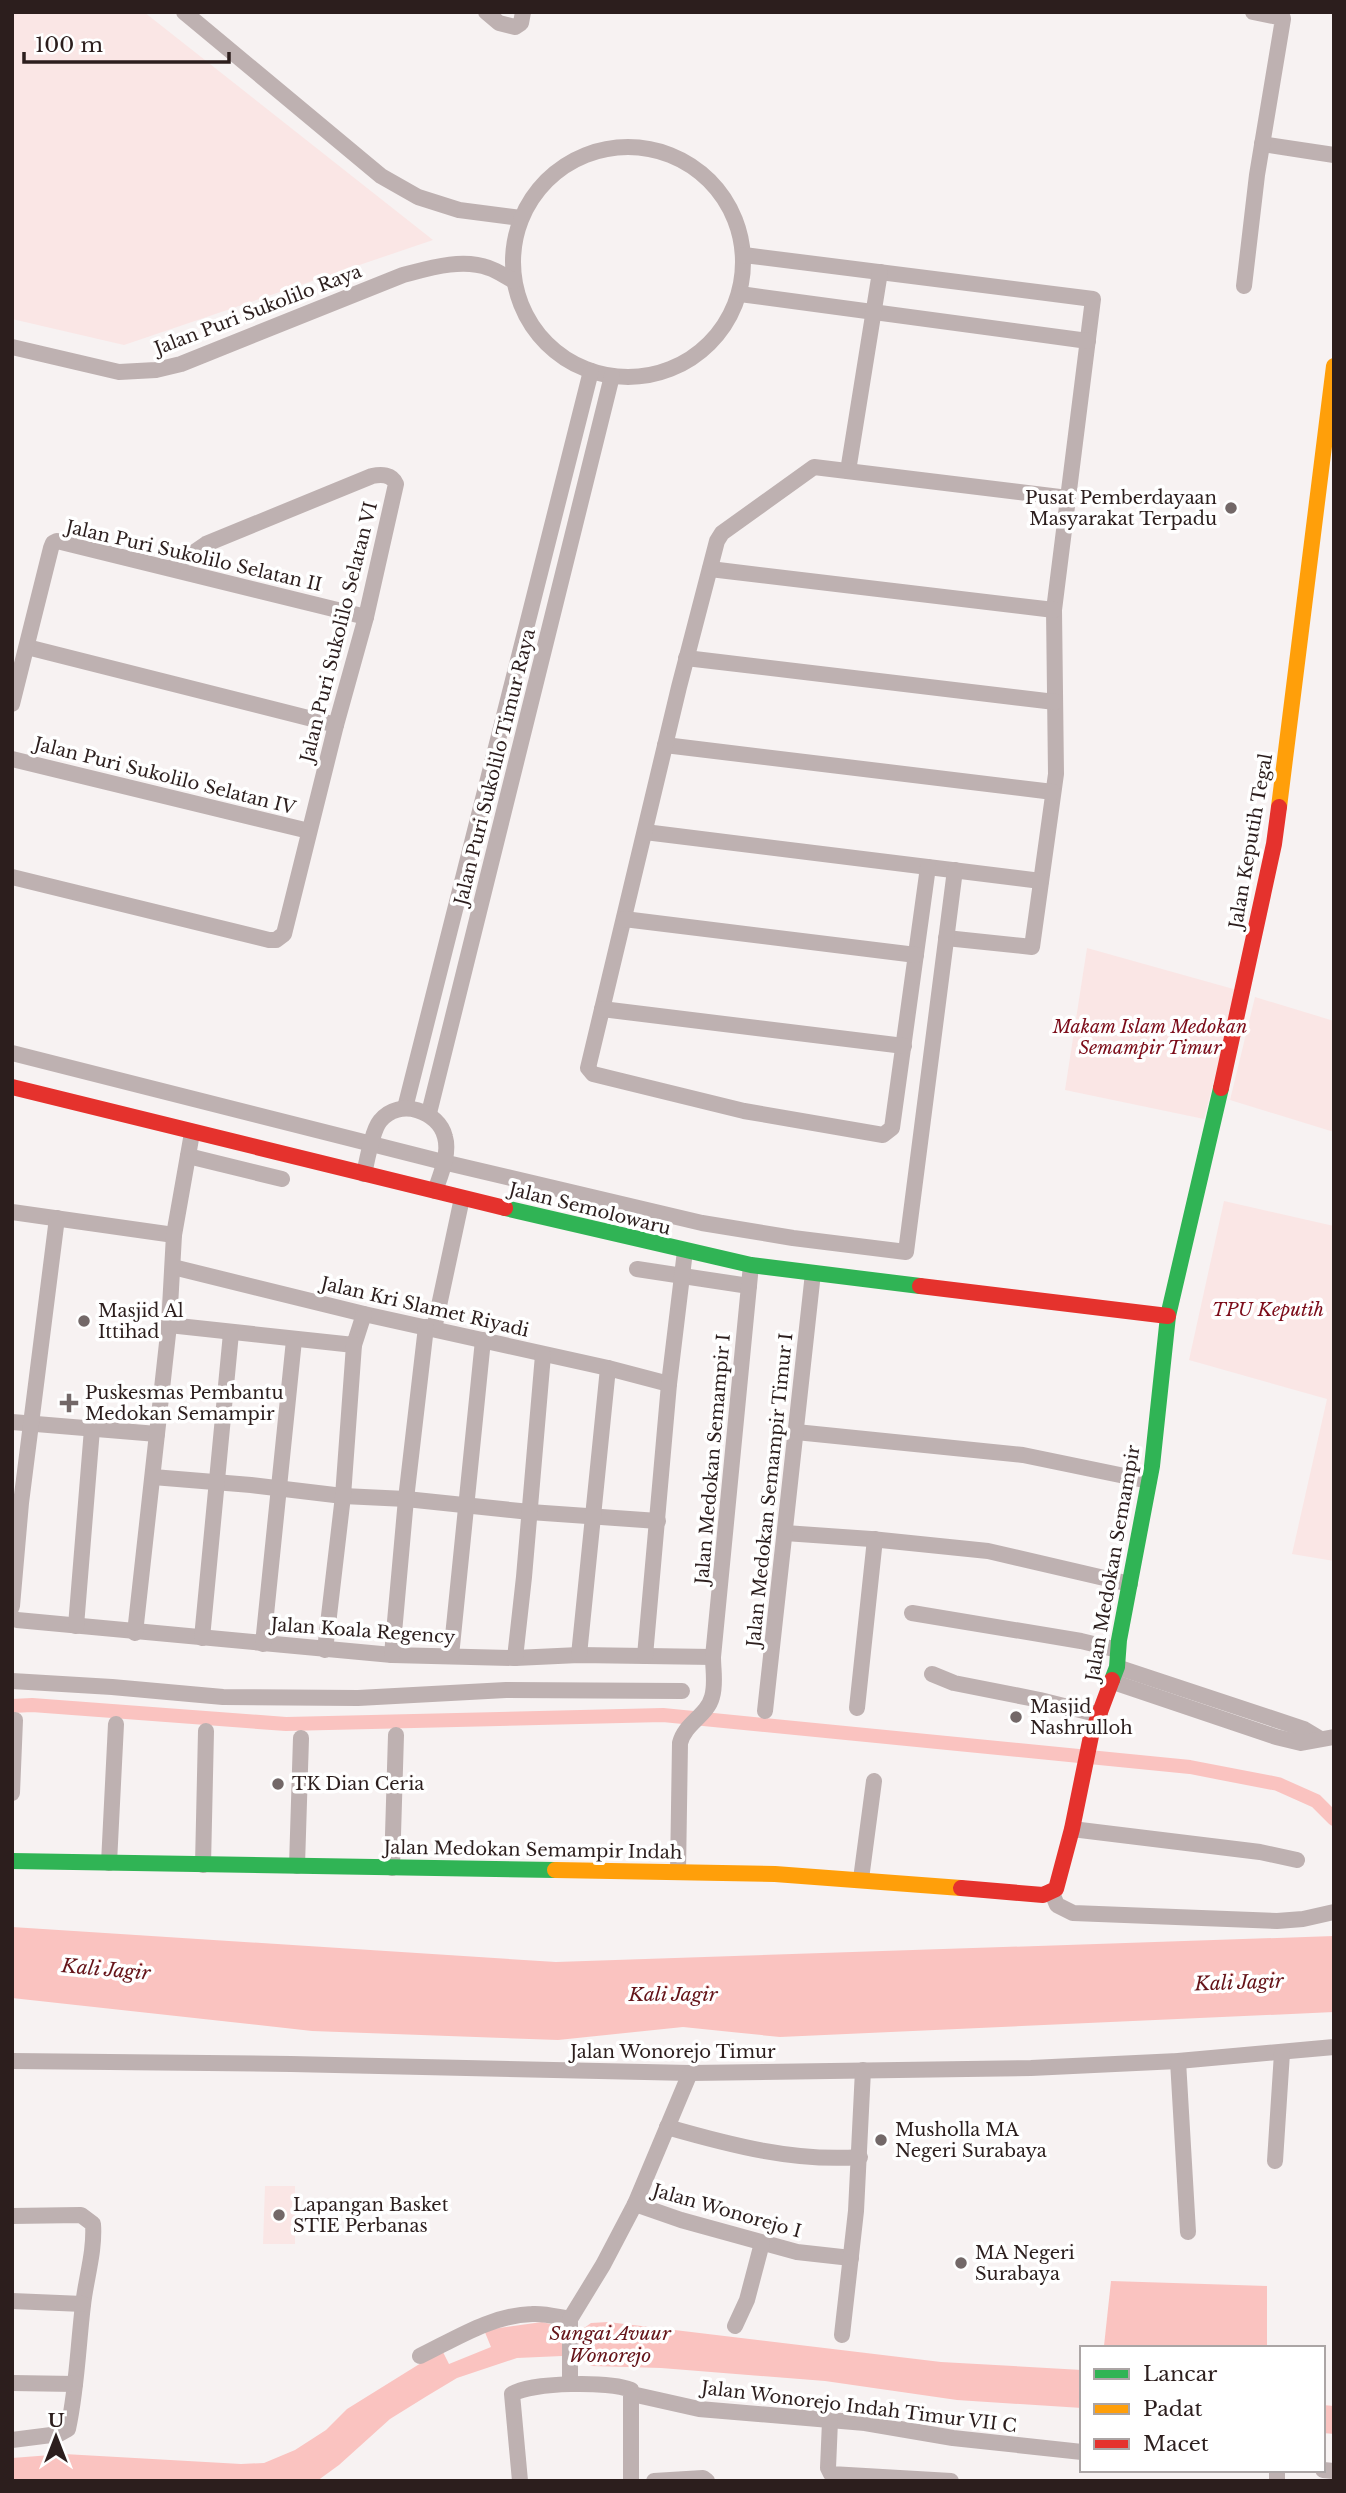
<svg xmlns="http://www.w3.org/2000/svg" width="1346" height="2493" font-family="'Libre Baskerville',serif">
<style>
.green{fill:#fae6e5}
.water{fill:#fac3c0}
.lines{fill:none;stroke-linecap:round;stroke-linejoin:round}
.canal{stroke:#fac3c0;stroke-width:14}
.street{stroke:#beb1b1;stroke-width:16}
.fast{stroke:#30b455;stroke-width:16}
.slow{stroke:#ff9f0a;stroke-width:16}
.jam{stroke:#e5322d;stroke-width:16}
.poi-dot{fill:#736868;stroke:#fff;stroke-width:2.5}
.labels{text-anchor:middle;stroke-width:7;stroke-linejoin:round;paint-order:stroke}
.street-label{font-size:18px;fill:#2c1e1d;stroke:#fff}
.poi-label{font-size:18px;fill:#2c1e1d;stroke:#fff;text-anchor:start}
.park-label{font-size:18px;font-style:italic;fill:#7c0c19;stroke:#fff}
.water-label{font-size:19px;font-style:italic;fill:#651419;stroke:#fff}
</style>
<rect width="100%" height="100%" fill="#f7f2f2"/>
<g class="green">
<polygon points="12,12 144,12 433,240 124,345 12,319"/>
<polygon points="1087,948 1237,990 1204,1119 1065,1090"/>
<polygon points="1255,997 1334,1021 1334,1132 1230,1100"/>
<polygon points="1224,1201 1334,1226 1334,1561 1292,1554 1327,1399 1189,1360"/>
<polygon points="265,2186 295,2186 295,2244 263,2244"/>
</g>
<g class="water">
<polygon points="12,1927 556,1962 1334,1936 1334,2012 780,2037 683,2027 558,2040 312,2031 12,1998"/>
<polygon points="1111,2281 1267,2286 1267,2348 1104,2346"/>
<polygon points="542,2322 580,2331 591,2323 608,2322 941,2362 1082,2370 1082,2408 957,2400 825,2381 661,2368 591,2366 581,2360 562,2356 517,2358 457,2378 427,2396 390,2419 339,2465 317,2481 12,2481 12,2458 64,2454 241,2464 264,2463 295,2450 326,2430 347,2409 442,2350 449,2364 491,2347 484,2330"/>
<polygon points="1323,2405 1334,2406 1334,2434 1323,2433"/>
</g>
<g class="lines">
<polyline class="canal" points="12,1706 32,1705 286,1724 663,1715 1190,1767 1278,1784 1316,1801 1334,1819"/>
<g class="street">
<polyline points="184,12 381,176 418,197 459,210 521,218"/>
<polyline points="486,12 499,23 515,27 521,23 523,12"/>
<polyline points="1262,144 1334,155"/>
<circle cx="628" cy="262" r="115"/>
<polyline points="744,255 1093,299 1054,610 1056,774 1032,947 946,938"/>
<polyline points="1244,286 1257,175 1283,19 1283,18 1253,12"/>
<polyline points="740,294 1088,341"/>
<path d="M12,347l107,25 37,-2 25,-6 222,-89c27,-7 59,-17 86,-7 9,3 17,9 25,13"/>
<polyline points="848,471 880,272"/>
<polyline points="710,569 1054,610"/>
<polyline points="27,647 336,725"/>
<polyline points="686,658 1055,702"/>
<polyline points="12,704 51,548 53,543 57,541 366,617"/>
<polyline points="665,745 1053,792"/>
<polyline points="12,759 309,831"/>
<polyline points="645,832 1041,881"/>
<polyline points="928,867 892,1128 883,1135 744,1111 593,1074 588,1068 679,687 717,541 722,533 814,467 1068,498"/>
<path d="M12,877l257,63h7l8,-6 52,-209 30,-108 30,-133c-4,-10 -15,-10 -24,-8l-166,68 -35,24"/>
<polyline points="624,919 916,955"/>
<polyline points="602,1009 904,1046"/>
<polyline points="12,1053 443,1162 702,1223 793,1238 906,1252 955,870"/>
<polyline points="405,1108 591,371"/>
<polyline points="429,1113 612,376"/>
<polyline points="188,1156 282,1179"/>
<path d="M364,1174c3,-13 8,-43 16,-53 19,-24 59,-10 65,16 5,17 -5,39 -10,54"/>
<polyline points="12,1212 174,1235"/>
<polyline points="173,1267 364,1314 608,1368 669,1384"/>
<polyline points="637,1269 749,1286"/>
<polyline points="169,1325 354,1345 364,1314"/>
<polyline points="434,1329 462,1198"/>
<polyline points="12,1422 157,1434"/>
<polyline points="796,1432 1023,1455 1149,1481"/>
<polyline points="153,1477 251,1485 343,1496 406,1499 530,1512 658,1521"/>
<polyline points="785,1533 871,1539 988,1551 1130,1584"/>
<polyline points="12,1606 21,1503 57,1218"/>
<polyline points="912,1613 1081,1641 1118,1650"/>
<polyline points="12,1617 17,1620 392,1655 515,1658 579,1655 713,1657"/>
<polyline points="76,1626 92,1429"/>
<polyline points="135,1633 169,1325 174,1235 192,1133"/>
<polyline points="202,1638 231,1333"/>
<polyline points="263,1644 294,1340"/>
<polyline points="325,1650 343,1496 354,1345"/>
<polyline points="392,1655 406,1499 426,1327"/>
<polyline points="579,1655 608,1368"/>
<polyline points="451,1656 483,1340"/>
<polyline points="645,1656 669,1384 685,1251"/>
<polyline points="515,1658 524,1577 543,1355"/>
<polyline points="1117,1667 1304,1729 1319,1738"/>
<polyline points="932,1674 954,1683 1040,1700 1100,1715"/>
<polyline points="12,1681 112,1687 223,1697 358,1698 506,1690 682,1691"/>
<polyline points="1113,1682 1276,1737 1301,1743 1334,1737"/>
<polyline points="857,1708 875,1539"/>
<polyline points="765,1711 813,1273"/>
<polyline points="12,1793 15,1720"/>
<polyline points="1072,1829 1260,1852 1297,1860"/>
<polyline points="109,1863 116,1724"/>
<polyline points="203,1865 206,1731"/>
<polyline points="297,1866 301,1738"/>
<polyline points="392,1868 396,1735"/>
<path d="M678,1872l2,-129c5,-20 27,-27 32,-46 4,-13 1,-27 1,-40l38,-392"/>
<polyline points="861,1879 874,1781"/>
<polyline points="1052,1893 1057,1905 1073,1913 1277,1921 1303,1919 1334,1912"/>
<polyline points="12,2061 291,2064 690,2073 1031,2068 1178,2061 1334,2047"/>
<polyline points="1178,2061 1188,2232"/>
<path d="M667,2127c63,18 127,35 193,30"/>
<polyline points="1275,2161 1282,2053"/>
<polyline points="635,2204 681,2220 797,2252 851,2258"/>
<path d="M12,2216l69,-1 12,9c2,27 -7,54 -10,81 -5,41 -6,83 -15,124l-9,5 -47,6"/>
<polyline points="12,2301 83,2304"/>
<polyline points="735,2326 747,2300 762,2243"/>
<polyline points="842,2335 856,2211 863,2070"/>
<path d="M420,2356c35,-17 72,-41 112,-42 13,-1 26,3 38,5"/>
<polyline points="12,2383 75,2384"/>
<polyline points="570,2384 570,2319 603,2265 635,2204 690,2073"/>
<polyline points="632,2394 699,2409 865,2423 953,2438 1082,2452"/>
<polyline points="830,2421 828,2468 831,2474 951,2481"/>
<polyline points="1277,2470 1277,2481"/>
<polyline points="1323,2470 1334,2471"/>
<path d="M520,2481l-8,-87c20,-12 97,-13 119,-4v91"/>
<polyline points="654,2481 703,2478 707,2481"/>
</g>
<g class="fast">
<polyline points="505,1208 751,1265 920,1286"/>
<polyline points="1112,1680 1117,1667 1119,1640 1152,1466 1168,1316 1221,1088"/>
<polyline points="12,1861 555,1870"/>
</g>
<g class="slow">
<polyline points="1279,807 1334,366"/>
<polyline points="555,1870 775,1874 961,1888"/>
</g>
<g class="jam">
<polyline points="12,1087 505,1208"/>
<polyline points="1221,1088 1274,844 1279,807"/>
<polyline points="920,1286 1168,1316"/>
<polyline points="961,1888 1043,1895 1056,1889 1072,1829 1091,1736 1112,1680"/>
</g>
</g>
<g class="poi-dot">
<circle cx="1231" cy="508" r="7"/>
<circle cx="84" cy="1321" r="7"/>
<path d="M65.5 1392.5h7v7h7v7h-7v7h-7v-7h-7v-7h7z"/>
<circle cx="1016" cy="1717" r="7"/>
<circle cx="278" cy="1784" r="7"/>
<circle cx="881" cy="2140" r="7"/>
<circle cx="279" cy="2215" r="7"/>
<circle cx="961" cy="2263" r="7"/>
</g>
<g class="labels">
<g class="street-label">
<text transform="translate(258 310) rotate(-21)" y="6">Jalan Puri Sukolilo Raya</text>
<text transform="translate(194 556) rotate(13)" y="6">Jalan Puri Sukolilo Selatan II</text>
<text transform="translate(339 632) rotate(-76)" y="6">Jalan Puri Sukolilo Selatan VI</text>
<text transform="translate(495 767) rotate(-76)" y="6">Jalan Puri Sukolilo Timur Raya</text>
<text transform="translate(165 776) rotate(14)" y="6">Jalan Puri Sukolilo Selatan IV</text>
<text transform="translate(1251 841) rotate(-80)" y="6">Jalan Keputih Tegal</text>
<text transform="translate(590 1209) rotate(14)" y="6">Jalan Semolowaru</text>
<text transform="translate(425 1307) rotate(13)" y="6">Jalan Kri Slamet Riyadi</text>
<text transform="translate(713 1459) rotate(-85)" y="6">Jalan Medokan Semampir I</text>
<text transform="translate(770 1490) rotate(-84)" y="6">Jalan Medokan Semampir Timur I</text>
<text transform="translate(1113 1563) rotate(-80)" y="6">Jalan Medokan Semampir</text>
<text transform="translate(363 1631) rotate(4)" y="6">Jalan Koala Regency</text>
<text transform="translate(533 1850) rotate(1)" y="6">Jalan Medokan Semampir Indah</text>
<text x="673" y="2058">Jalan Wonorejo Timur</text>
<text transform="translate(727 2211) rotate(16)" y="6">Jalan Wonorejo I</text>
<text transform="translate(859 2407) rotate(7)" y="6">Jalan Wonorejo Indah Timur VII C</text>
</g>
<g class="poi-label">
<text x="1217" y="504" text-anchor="end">Pusat Pemberdayaan<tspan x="1217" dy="21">Masyarakat Terpadu</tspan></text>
<text x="98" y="1317">Masjid Al<tspan x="98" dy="21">Ittihad</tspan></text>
<text x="85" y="1399">Puskesmas Pembantu<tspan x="85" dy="21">Medokan Semampir</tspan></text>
<text x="1030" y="1713">Masjid<tspan x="1030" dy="21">Nashrulloh</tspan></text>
<text x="292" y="1790">TK Dian Ceria</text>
<text x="895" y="2136">Musholla MA<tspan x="895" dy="21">Negeri Surabaya</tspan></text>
<text x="293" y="2211">Lapangan Basket<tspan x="293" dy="21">STIE Perbanas</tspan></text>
<text x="975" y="2259">MA Negeri<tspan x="975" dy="21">Surabaya</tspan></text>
</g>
<g class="park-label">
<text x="1150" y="1033">Makam Islam Medokan<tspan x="1150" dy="21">Semampir Timur</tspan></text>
<text x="1268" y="1316">TPU Keputih</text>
</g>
<g class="water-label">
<text transform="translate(106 1969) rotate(5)" y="7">Kali Jagir</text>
<text transform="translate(1239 1982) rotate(-2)" y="7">Kali Jagir</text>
<text x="673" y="2001">Kali Jagir</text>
<text x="610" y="2340">Sungai Avuur<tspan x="610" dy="22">Wonorejo</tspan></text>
</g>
</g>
<rect width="1346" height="2493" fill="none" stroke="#2c1e1d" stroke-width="28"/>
<rect x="1080" y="2346" width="245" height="126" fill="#ffffff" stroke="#aba5a5" stroke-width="2"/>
<rect x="1094" y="2369" width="35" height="10" fill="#30b455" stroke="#aba5a5" stroke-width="2"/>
<text x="1143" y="2381" font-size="21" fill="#2c1e1d">Lancar</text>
<rect x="1094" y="2404" width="35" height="10" fill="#ff9f0a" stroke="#aba5a5" stroke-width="2"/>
<text x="1143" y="2416" font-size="21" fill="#2c1e1d">Padat</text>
<rect x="1094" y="2439" width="35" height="10" fill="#e5322d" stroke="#aba5a5" stroke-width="2"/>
<text x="1143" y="2451" font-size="21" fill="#2c1e1d">Macet</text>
<g transform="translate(56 2437)" stroke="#ffffff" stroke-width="5" paint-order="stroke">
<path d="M0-5L12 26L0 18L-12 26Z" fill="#2c1e1d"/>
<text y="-10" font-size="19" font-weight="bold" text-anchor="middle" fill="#2c1e1d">U</text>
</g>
<path d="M24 52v10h205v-10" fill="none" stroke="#2c1e1d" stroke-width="3.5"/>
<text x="35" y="52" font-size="21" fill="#2c1e1d" stroke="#ffffff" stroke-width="5" paint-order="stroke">100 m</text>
</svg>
